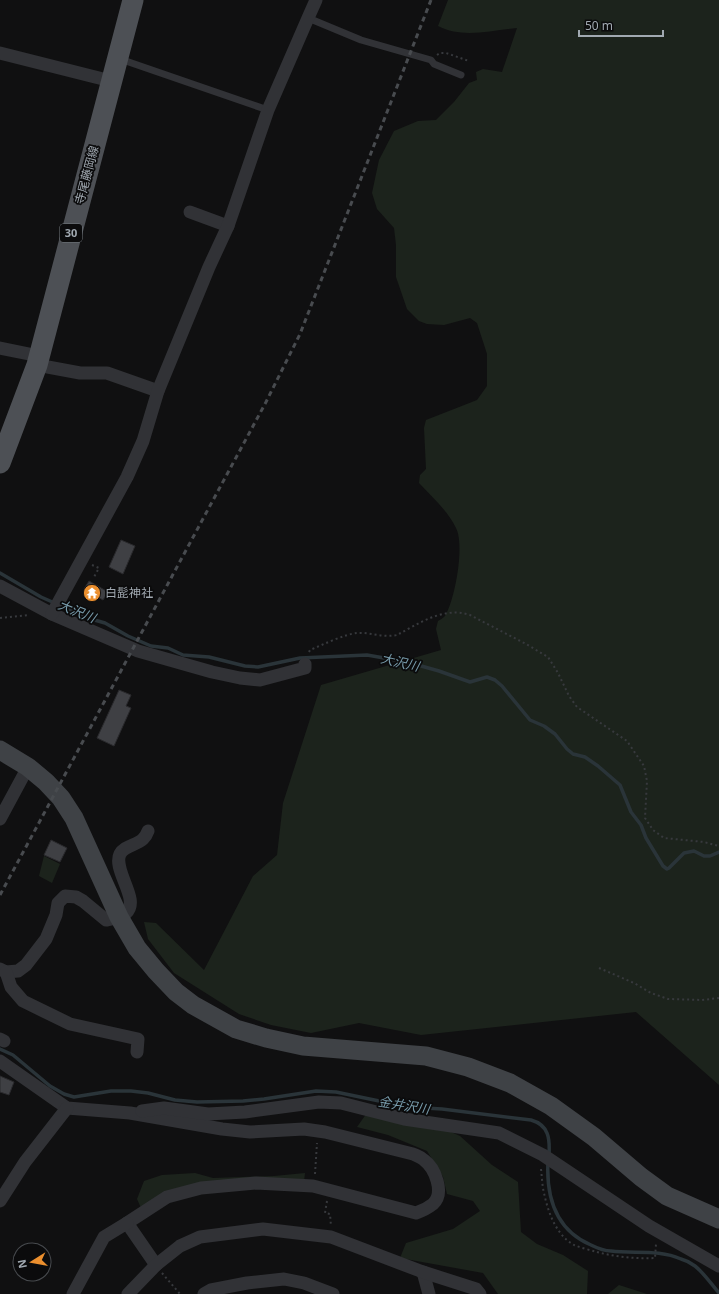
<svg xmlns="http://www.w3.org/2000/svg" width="719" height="1294" font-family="'Noto Sans','Noto Sans JP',sans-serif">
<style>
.green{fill:#1c231c}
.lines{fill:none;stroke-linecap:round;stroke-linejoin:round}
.stream{stroke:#2a3439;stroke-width:3.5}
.building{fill:#3f4044;stroke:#2a2a2d}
.path{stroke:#37393d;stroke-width:2;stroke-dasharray:2 3;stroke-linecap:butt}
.lane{stroke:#313236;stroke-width:7}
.street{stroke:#313236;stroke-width:13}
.secondary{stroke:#3f4246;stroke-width:19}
.primary{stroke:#4d5055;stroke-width:21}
.rail{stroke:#484b4f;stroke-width:3;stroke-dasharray:5 4;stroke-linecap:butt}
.labels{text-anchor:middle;stroke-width:3.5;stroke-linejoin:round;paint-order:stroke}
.shield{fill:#0b0b0c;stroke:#747a80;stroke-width:1}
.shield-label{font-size:11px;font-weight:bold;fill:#a1a9b1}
.street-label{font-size:12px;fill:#a1a9b1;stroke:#0b0b0c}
.poi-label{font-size:12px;fill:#a1a9b1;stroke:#0b0b0c;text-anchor:start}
.water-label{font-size:13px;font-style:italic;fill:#789cac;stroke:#0b0b0c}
</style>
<rect width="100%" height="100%" fill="#101011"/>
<g class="green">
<path d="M448,0h271v1085l-83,-73 -215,23 -62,-12 -48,10 -40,-8 -32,-11 -65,-41 -26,-34 -4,-17 12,1 48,47 49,-94 24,-21 6,-52 38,-118 120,-35 -5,-21 2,-8c2,-1 5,-3 7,-5 10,-16 20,-71 11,-88 -8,-17 -24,-31 -37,-45l1,-8 6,-6 -2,-41 2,-8 51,-20 10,-14v-32l-10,-31 -7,-5 -26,7 -17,-1 -8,-3 -12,-12 -11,-32v-32l-2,-17 -17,-19 -5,-16 7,-33 15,-29 24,-10 18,-1 18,-18 15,-19 8,-3 -1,-8 7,-3 19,3 15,-44c-26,2 -54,11 -79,-2z"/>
<polygon points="44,856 60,864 52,883 39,876"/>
<polygon points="369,1110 424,1120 460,1136 492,1165 518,1182 521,1232 537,1244 563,1255 588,1271 587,1294 498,1294 483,1273 400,1258 406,1243 453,1229 480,1211 473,1201 447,1194 443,1177 427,1151 388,1135 357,1127"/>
<polygon points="195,1173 213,1178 274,1176 305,1173 304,1181 270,1178 141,1208 137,1199 144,1181 162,1175"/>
<polygon points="619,1285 647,1294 608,1294"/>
</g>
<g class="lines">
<g class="stream">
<polyline points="0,573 41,597 91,619 105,623 128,636 151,646 168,648 183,655 209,657 245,666 258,667 300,658 367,655 407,662 439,671 470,682 487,677 495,680 502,686 530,720 544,726 555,734 567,749 573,754 585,757 598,766 620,785 631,812 641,825 646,838 663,866 667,869 669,868 684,853 694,851 704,856 710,856 719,852"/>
<path d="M0,1049l13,6 37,31 14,8 10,3 37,-6h20l17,2 27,7 22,2 46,-1 21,-2 52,-8 20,1 72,15 34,2 89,11c18,5 19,19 18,35"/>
<path d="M548,1161c-2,37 8,69 43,84 6,3 14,6 20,6 23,3 48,-2 70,8 4,1 10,4 14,7 8,6 17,19 24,27"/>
</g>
</g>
<g class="building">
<polygon points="121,540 135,546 123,574 109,567"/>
<polygon points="89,581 108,592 103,600 84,589"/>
<polygon points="119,690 131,695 126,706 131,708 114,746 97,738"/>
<polygon points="51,840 67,848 60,862 44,855"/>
<polygon points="0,1076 14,1082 9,1095 0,1092"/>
</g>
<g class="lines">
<g class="path">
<polyline points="437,55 440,53 446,53 469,61"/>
<polyline points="92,565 99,568 94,577"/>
<polyline points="0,618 29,615"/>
<path d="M309,652l1,-2c12,-5 35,-16 47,-17 13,-1 26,5 40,2 21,-11 47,-29 73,-20l56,29 22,13 10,16 11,23 8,11 50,34 17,25 3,15 -2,37 8,12 11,8 40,4 15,4"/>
<polyline points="599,968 634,983 651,993 668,999 702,1000 719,998"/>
<path d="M541,1169c1,8 1,16 3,24 4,19 12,42 30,52 7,3 16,5 23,7 19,5 39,7 58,6l1,-14"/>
<polyline points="315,1174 317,1143"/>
<polyline points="327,1201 325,1213 330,1214 331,1226"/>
<polyline points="162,1273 180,1294"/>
</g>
<g class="lane">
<polyline points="308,18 361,40 431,60 434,64 461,75"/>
<polyline points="120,59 268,110"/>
</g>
<g class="street">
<polyline points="0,53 111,81"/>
<polyline points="190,212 228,226"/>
<polyline points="0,348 39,356"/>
<polyline points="37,365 80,373 107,373 158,391"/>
<polyline points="0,586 52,614 138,651 212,672 240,678 260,680 305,668 305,664"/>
<polyline points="52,614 127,477 143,441 158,391 209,267 228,226 268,110 308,18 316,0"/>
<polyline points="0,819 28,767"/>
<path d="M0,969l6,3 12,-1 8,-6 20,-26 10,-24 2,-12 7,-7 11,1 7,4 23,19c6,-1 15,-2 20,-7 15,-13 -14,-43 -6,-59 4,-8 17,-9 23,-15 2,-2 4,-5 5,-8"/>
<polyline points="6,972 11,987 23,1001 70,1024 138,1039 137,1052"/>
<polyline points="0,1039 4,1041"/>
<path d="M0,1061l67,47 63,5 92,16 28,3 54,-3 21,3 88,22c4,2 8,3 11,6 11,8 21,33 9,44 -5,4 -11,7 -17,9l-103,-27 -57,-3 -55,5 -34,9 -40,26 29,42"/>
<polyline points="142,1111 164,1108 208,1114 245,1112 319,1102 341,1103 404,1119 499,1133 543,1155 649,1226 719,1266"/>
<polyline points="0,1201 25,1162 67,1108"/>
<polyline points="423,1272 429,1294"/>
<polyline points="73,1294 104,1237 127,1223"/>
<polyline points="128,1294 156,1265 180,1246 200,1237 263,1229 331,1237 423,1272 476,1289 480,1294"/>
<polyline points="204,1294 211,1290 247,1283 284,1279 304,1283 333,1294"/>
</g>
<polyline class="secondary" points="0,750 28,767 46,782 61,798 74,818 119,917 137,948 156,971 176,992 193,1005 236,1029 266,1038 303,1046 426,1056 468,1067 510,1083 551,1106 594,1137 641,1177 667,1196 719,1219"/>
<polyline class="primary" points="0,463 37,365 133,0"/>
<polyline class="rail" points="0,895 266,402 300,334 431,0"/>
</g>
<defs>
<symbol id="temple-disc" viewBox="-11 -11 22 22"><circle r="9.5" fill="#eb8f2e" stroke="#0b0b0c"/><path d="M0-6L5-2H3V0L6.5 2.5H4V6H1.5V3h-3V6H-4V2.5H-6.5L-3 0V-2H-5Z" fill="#fff"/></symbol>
</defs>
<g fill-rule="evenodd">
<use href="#temple-disc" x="82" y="583" width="20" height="20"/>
</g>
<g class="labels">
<rect class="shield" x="60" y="224" width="22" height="18" rx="3"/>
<g class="shield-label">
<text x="71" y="237">30</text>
</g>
<g class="street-label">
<text transform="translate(87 175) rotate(-75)" y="4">寺尾藤岡線</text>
</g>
<g class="poi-label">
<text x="105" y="597">白髭神社</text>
</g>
<g class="water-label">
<text transform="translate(77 611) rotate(22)" y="5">大沢川</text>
<text transform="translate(400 662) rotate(13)" y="5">大沢川</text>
<text transform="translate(404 1105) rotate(9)" y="5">金井沢川</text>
</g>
</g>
<g transform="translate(32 1262) rotate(259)"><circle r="19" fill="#0b0b0c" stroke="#474a4e"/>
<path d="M0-3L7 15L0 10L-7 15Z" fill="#eb8f2e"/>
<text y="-6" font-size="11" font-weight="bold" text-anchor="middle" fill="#a1a9b1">N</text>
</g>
<path d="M579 30v6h84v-6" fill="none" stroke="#a1a9b1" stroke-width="2"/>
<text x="585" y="30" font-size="12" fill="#a1a9b1" stroke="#0b0b0c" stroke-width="3" paint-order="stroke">50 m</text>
</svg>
